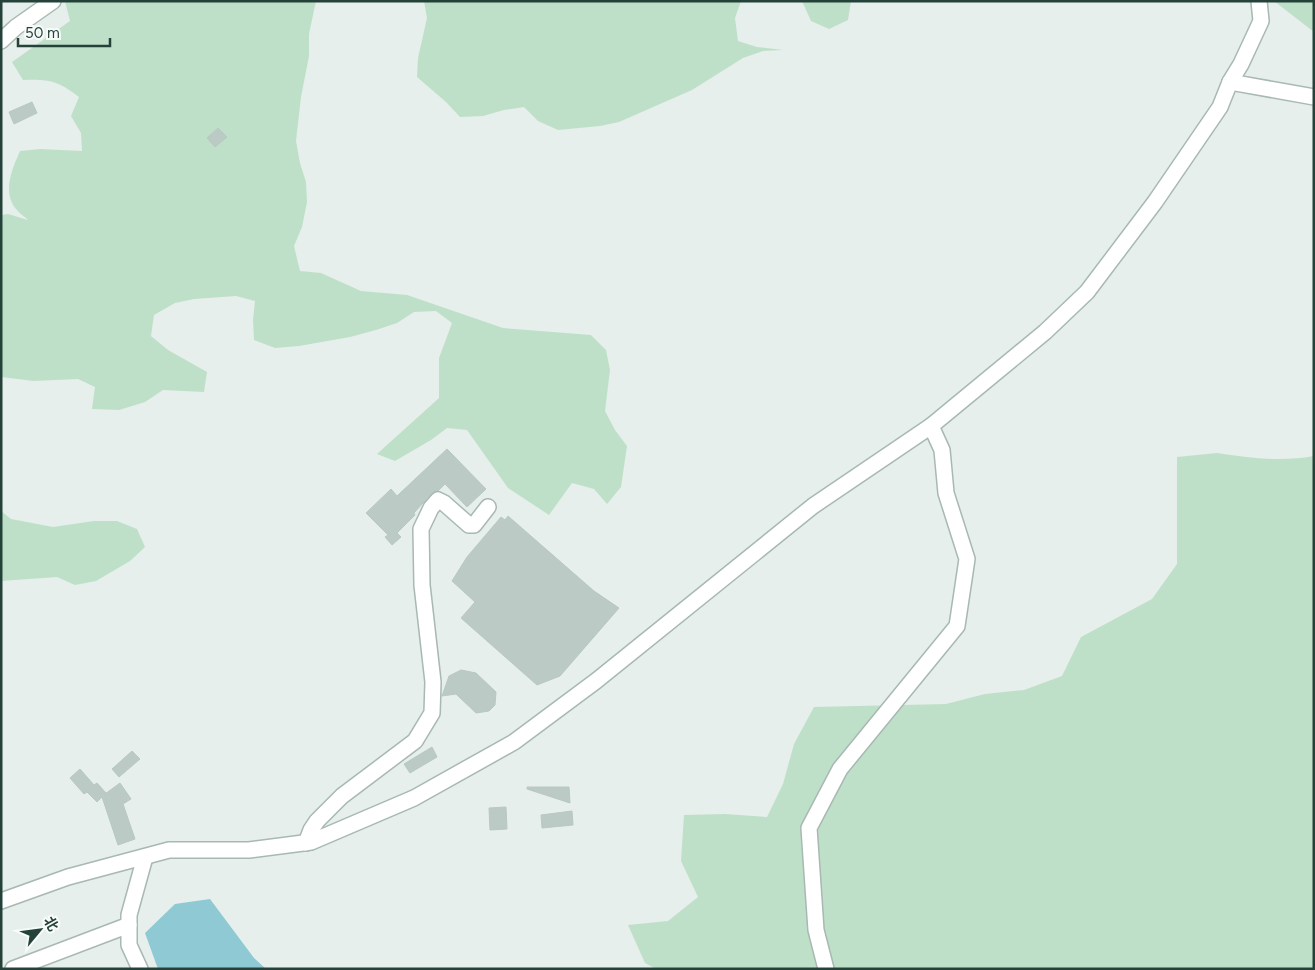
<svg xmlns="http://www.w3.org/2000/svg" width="1315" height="970" font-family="Figtree,'Noto Sans SC',sans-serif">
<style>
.green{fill:#bfe0c8}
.water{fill:#8ec9d4}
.building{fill:#bbcac4;stroke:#b8c9c2}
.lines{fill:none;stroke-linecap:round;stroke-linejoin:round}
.minor-casing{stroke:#a8b8b2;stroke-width:18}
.minor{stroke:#fff;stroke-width:15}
</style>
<rect width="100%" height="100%" fill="#e6efeb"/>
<g class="green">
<path d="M65,1h251l-7,33v22l-8,41 -5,44 4,22 6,19 1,20 -5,25 -8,19 6,25 21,2 40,18 46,4 96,33 88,7 15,15 4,20 -5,41 10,19 12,16 -6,41 -14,17 -13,-15 -22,-6 -23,32 -41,-27 -41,-58 -20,-2 -16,12 -36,21 -18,-7 62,-56v-40l13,-35 -16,-12 -22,1 -17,11 -21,7 -26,7 -51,9 -24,2 -21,-8 -1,-20 2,-19 -19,-5 -42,3 -19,4 -21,12 -3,21 17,14 39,22 -3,20 -41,-2 -18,12 -26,8 -27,-1 3,-22 -17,-8 -44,2 -33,-4v-162l7,-1 20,6c-3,-3 -9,-7 -12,-11 -14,-17 -4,-40 4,-58l20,-2 42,2 -1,-18 -10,-17 8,-19c-21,-16 -29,-18 -56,-17l-11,-18 58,-41z"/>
<polygon points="424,1 741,1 735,18 738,41 757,47 783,50 763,51 743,58 692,90 619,122 600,126 558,130 538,121 524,107 504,110 483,116 460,117 446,102 417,77 418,58 427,18"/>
<polygon points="802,1 851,1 848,20 829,29 811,21"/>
<polygon points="1274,1 1314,1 1314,32"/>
<path d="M1217,453c32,5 64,9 97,3v513h-658l-11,-6 -17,-38 40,-4 30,-24 -17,-36 3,-46 41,-1 42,3 16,-33 11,-40 20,-37 132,-3 39,-10 39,-4 38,-14 19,-39 71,-38 25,-35v-107z"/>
<polygon points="1,511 11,519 53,527 94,521 117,521 137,529 145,547 130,561 96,581 75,585 57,577 1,581"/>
</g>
<polygon class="water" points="210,899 254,958 266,969 158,969 145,933 175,904"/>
<g class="building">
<polygon points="32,102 37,113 14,124 9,112"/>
<polygon points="218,128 227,137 215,147 207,138"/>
<polygon points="447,449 486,489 467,507 445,484 438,491 431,494 414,513 415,515 397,533 401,537 392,545 385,537 388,535 366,513 391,489 397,496"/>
<polygon points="508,516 594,591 619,608 560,676 537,685 461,618 475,602 452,581 467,557 501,517 505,520"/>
<polygon points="461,670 476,673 496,692 495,705 489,711 476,713 456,694 442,696 449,676"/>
<polygon points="432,747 437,757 410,773 404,764"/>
<polygon points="132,751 140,759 119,777 112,769"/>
<polygon points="80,769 94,785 97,783 106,793 105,794 120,783 131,799 123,804 135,839 118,845 102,797 97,802 87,792 84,794 70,778"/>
<polygon points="527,787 569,787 570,803 527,789"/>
<polygon points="506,807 507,829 490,830 489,808"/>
<polygon points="572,811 573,825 542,828 541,815"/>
</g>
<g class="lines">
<defs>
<g id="minor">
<polyline points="1,41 16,27 53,1"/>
<polyline points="1230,82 1314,97"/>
<polyline points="306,843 311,830 317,821 342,796 415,741 432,713 433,682 422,585 421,529 431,508 438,500 444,503 469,525 474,525 488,507"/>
<polyline points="1,901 68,877 169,850 249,850 311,842 414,798 514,742 596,681 813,506 931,426 1045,332 1087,292 1155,202 1220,107 1230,82 1241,64 1261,21 1259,1"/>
<polyline points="13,969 129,925"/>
<polyline points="140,969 129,945 129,915 145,857"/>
<polyline points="826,969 816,930 809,828 840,769 957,626 967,559 946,493 942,450 931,426"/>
</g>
</defs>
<use href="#minor" class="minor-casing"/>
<use href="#minor" class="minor"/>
</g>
<rect width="1315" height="970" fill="none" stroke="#24423a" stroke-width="5"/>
<g transform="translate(40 930) rotate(61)" stroke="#f7fbf9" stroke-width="4" paint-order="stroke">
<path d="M0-4L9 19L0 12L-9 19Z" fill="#24423a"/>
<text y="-8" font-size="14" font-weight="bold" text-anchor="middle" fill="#24423a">北</text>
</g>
<path d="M18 38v8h92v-8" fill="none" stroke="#24423a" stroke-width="2.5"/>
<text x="25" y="38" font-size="15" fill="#24423a" stroke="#f7fbf9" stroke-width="4" paint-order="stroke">50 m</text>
</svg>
